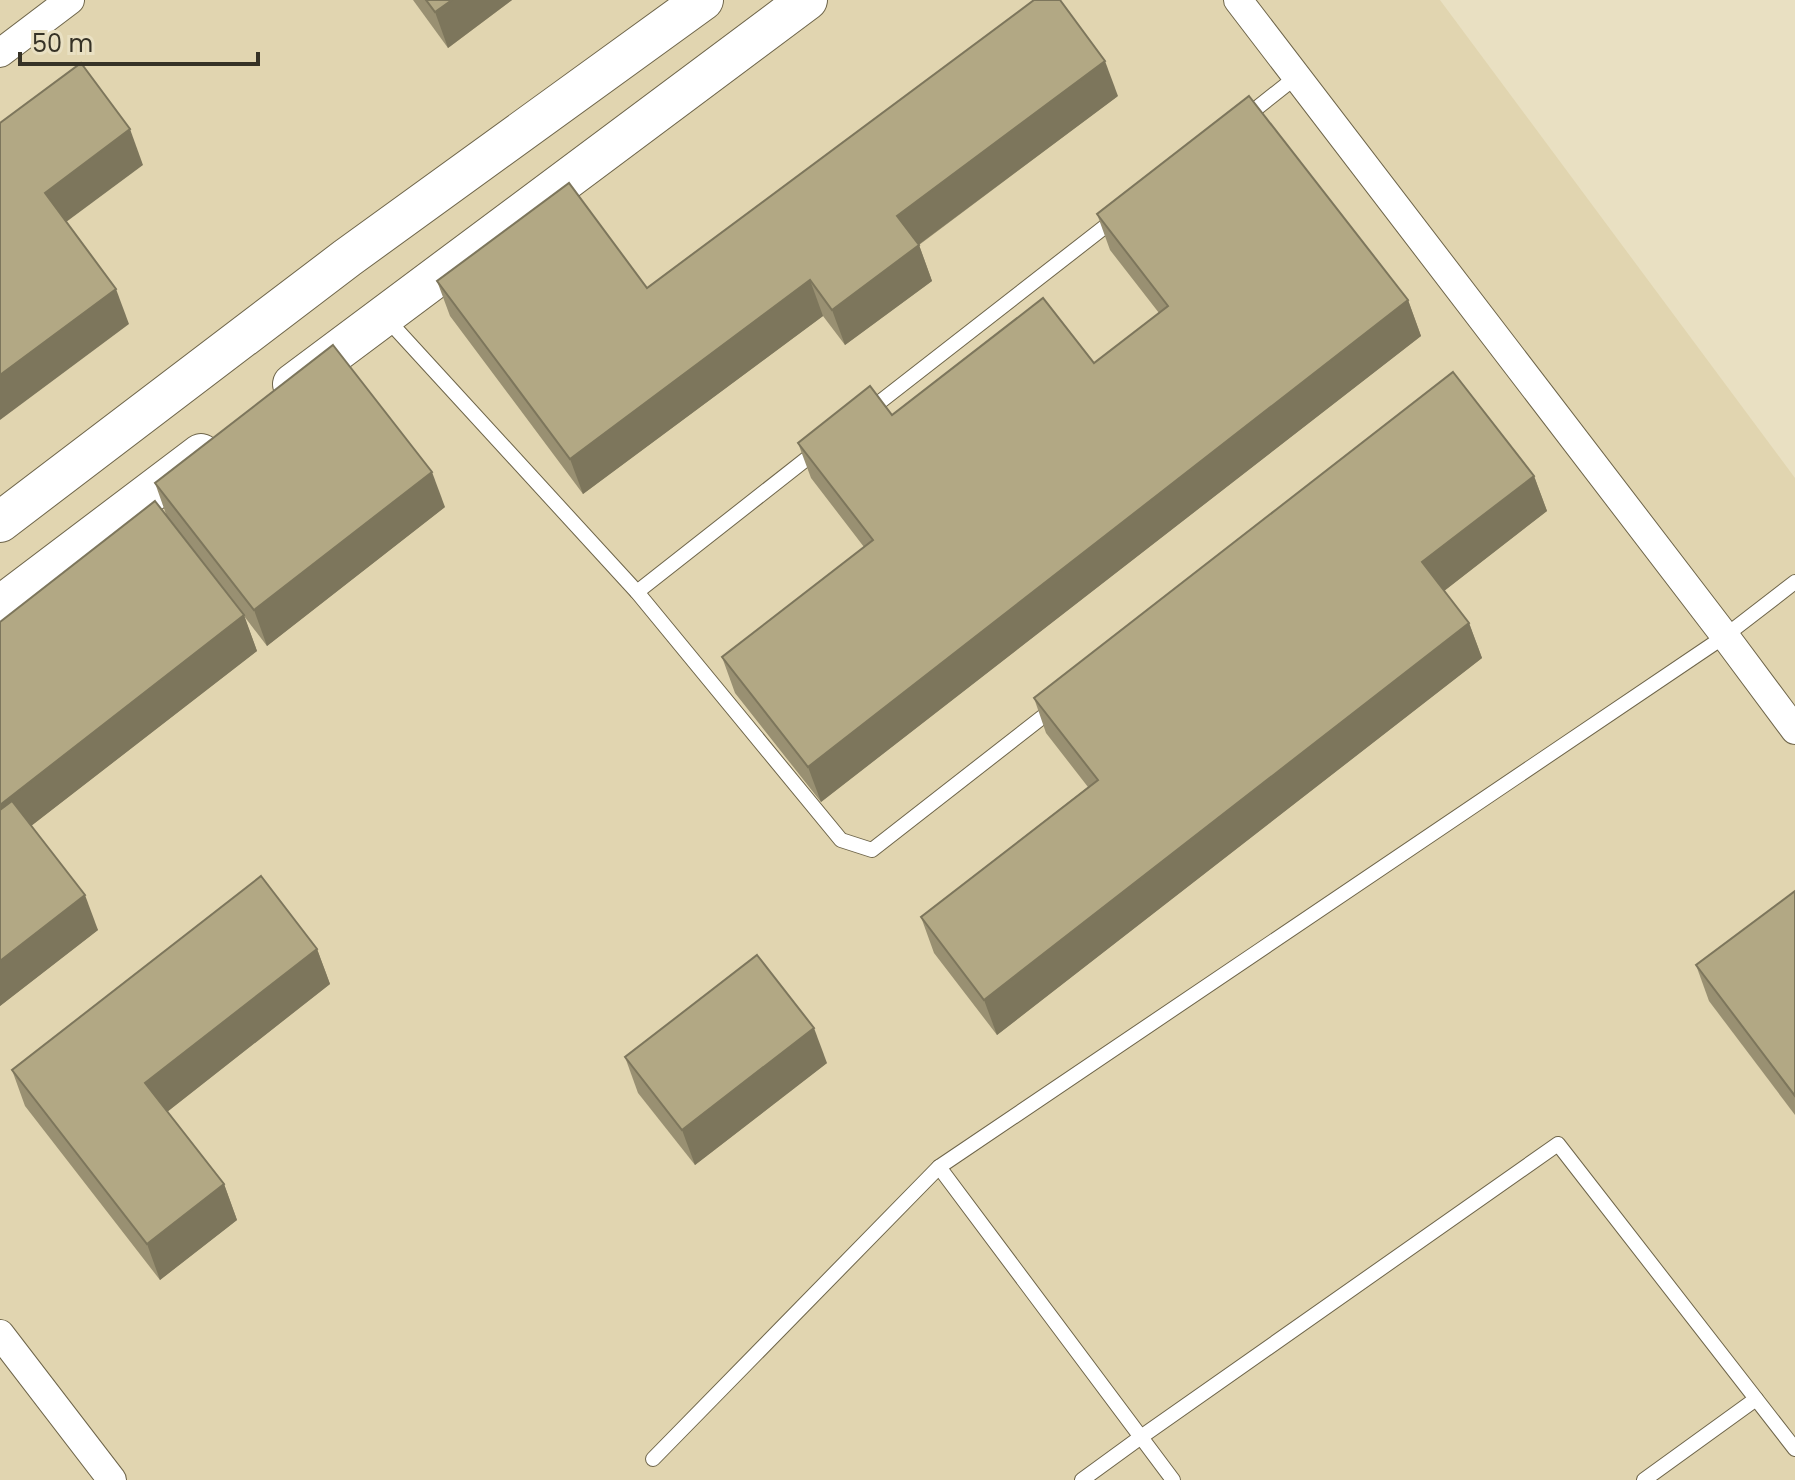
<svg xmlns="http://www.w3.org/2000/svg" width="1795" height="1480" font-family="Poppins,sans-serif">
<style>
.built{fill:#e1d5b0}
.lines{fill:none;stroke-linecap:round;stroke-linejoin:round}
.lane-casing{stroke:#6e654a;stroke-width:16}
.street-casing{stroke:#6e654a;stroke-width:30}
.secondary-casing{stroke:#6e654a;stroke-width:42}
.lane{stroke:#fff;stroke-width:14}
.street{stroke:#fff;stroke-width:28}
.secondary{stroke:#fff;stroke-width:40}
.wall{fill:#999072}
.shaded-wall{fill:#7d765c}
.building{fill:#b2a884;stroke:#7d765c;stroke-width:2}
</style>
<rect width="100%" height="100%" fill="#e9e0c2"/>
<polygon class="built" points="0,0 1440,0 1795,478 1795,1480 0,1480"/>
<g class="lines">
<defs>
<g id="lane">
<polyline points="1243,119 1296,77"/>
<polyline points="386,318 637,592 841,840 872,850 1054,708"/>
<polyline points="867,412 1116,218"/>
<polyline points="637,592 819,449"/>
<polyline points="939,1167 1173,1480"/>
<polyline points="653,1459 939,1167 1725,636 1795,582"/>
<polyline points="1082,1480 1141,1437 1558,1144 1795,1449"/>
<polyline points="1644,1480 1756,1399"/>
</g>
<g id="street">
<polyline points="1238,0 1725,636 1795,730"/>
<polyline points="0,53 70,0"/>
<polyline points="0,1334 112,1480"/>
</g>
<g id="secondary">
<polyline points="293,384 807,0"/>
<polyline points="0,522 347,258 703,0"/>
<polyline points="0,606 201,454"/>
</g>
</defs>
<use href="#lane" class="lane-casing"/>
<use href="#street" class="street-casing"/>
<use href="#secondary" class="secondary-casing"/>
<use href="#lane" class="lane"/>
<use href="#street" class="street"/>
<use href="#secondary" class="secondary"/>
</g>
<g class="wall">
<polygon points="413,0 512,0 448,48"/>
<polygon points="1118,96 919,245 932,281 845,345 823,316 583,494 450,316 437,281 647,288"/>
<polygon points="1097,214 1408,300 1421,336 821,802 735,693 722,657 864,547 811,478 798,443 892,415 1094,363 1159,313 1110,250"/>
<polygon points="1534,476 1547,511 1444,591 1469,623 1482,658 997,1035 934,953 921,917 1088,787 1046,733 1034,698"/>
<polygon points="155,483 445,507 267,646 244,616 257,651 31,826 98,930 0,1006 0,622 167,517"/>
<polygon points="1795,891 1795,1115 1709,1001 1696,965"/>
<polygon points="317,949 330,984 167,1112 224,1184 237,1220 160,1280 25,1106 12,1070"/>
<polygon points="625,1057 827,1063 695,1165 638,1093"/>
</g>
<g class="shaded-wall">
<polygon points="452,0 512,0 448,48 435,12"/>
<polygon points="1105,61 1118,96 910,251 897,216"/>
<polygon points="130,129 143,165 58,228 45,193"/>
<polygon points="919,245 932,281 845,345 832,310"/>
<polygon points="810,280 823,316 583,494 570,459"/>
<polygon points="116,289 129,324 0,420 0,375"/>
<polygon points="1408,300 1421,336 821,802 808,767"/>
<polygon points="432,472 445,507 267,646 254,610"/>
<polygon points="1534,476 1547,511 1435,598 1422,562"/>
<polygon points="244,615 257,651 0,850 0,805"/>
<polygon points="1469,623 1482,658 997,1035 984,1000"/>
<polygon points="85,895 98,930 0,1006 0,961"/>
<polygon points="317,949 330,984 158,1119 145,1083"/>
<polygon points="814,1028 827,1063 695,1165 682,1130"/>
<polygon points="224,1184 237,1220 160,1280 147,1244"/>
</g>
<g class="building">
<polygon points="426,0 452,0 435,12"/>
<polygon points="1034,0 1060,0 1105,61 897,216 919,245 832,310 810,280 570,459 437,281 569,183 647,288"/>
<polygon points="81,63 130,129 45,193 116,289 0,375 0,123"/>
<polygon points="1249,96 1408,300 808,767 722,657 873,540 798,443 870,386 892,415 1043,298 1094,363 1168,306 1097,214"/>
<polygon points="333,345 432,472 254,610 155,483"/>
<polygon points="1453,372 1534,476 1422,562 1469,623 984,1000 921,917 1098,780 1034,698"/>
<polygon points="155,501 244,615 0,805 0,622"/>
<polygon points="12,801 85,895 0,961 0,810"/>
<polygon points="261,876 317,949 145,1083 224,1184 147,1244 12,1070"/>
<polygon points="1795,891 1795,1096 1696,965"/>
<polygon points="757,955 814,1028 682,1130 625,1057"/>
</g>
<path d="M20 52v12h238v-12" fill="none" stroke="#363226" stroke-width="4"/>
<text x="32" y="52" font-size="24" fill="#363226" stroke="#e9e0c2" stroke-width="6" paint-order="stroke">50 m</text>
</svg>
